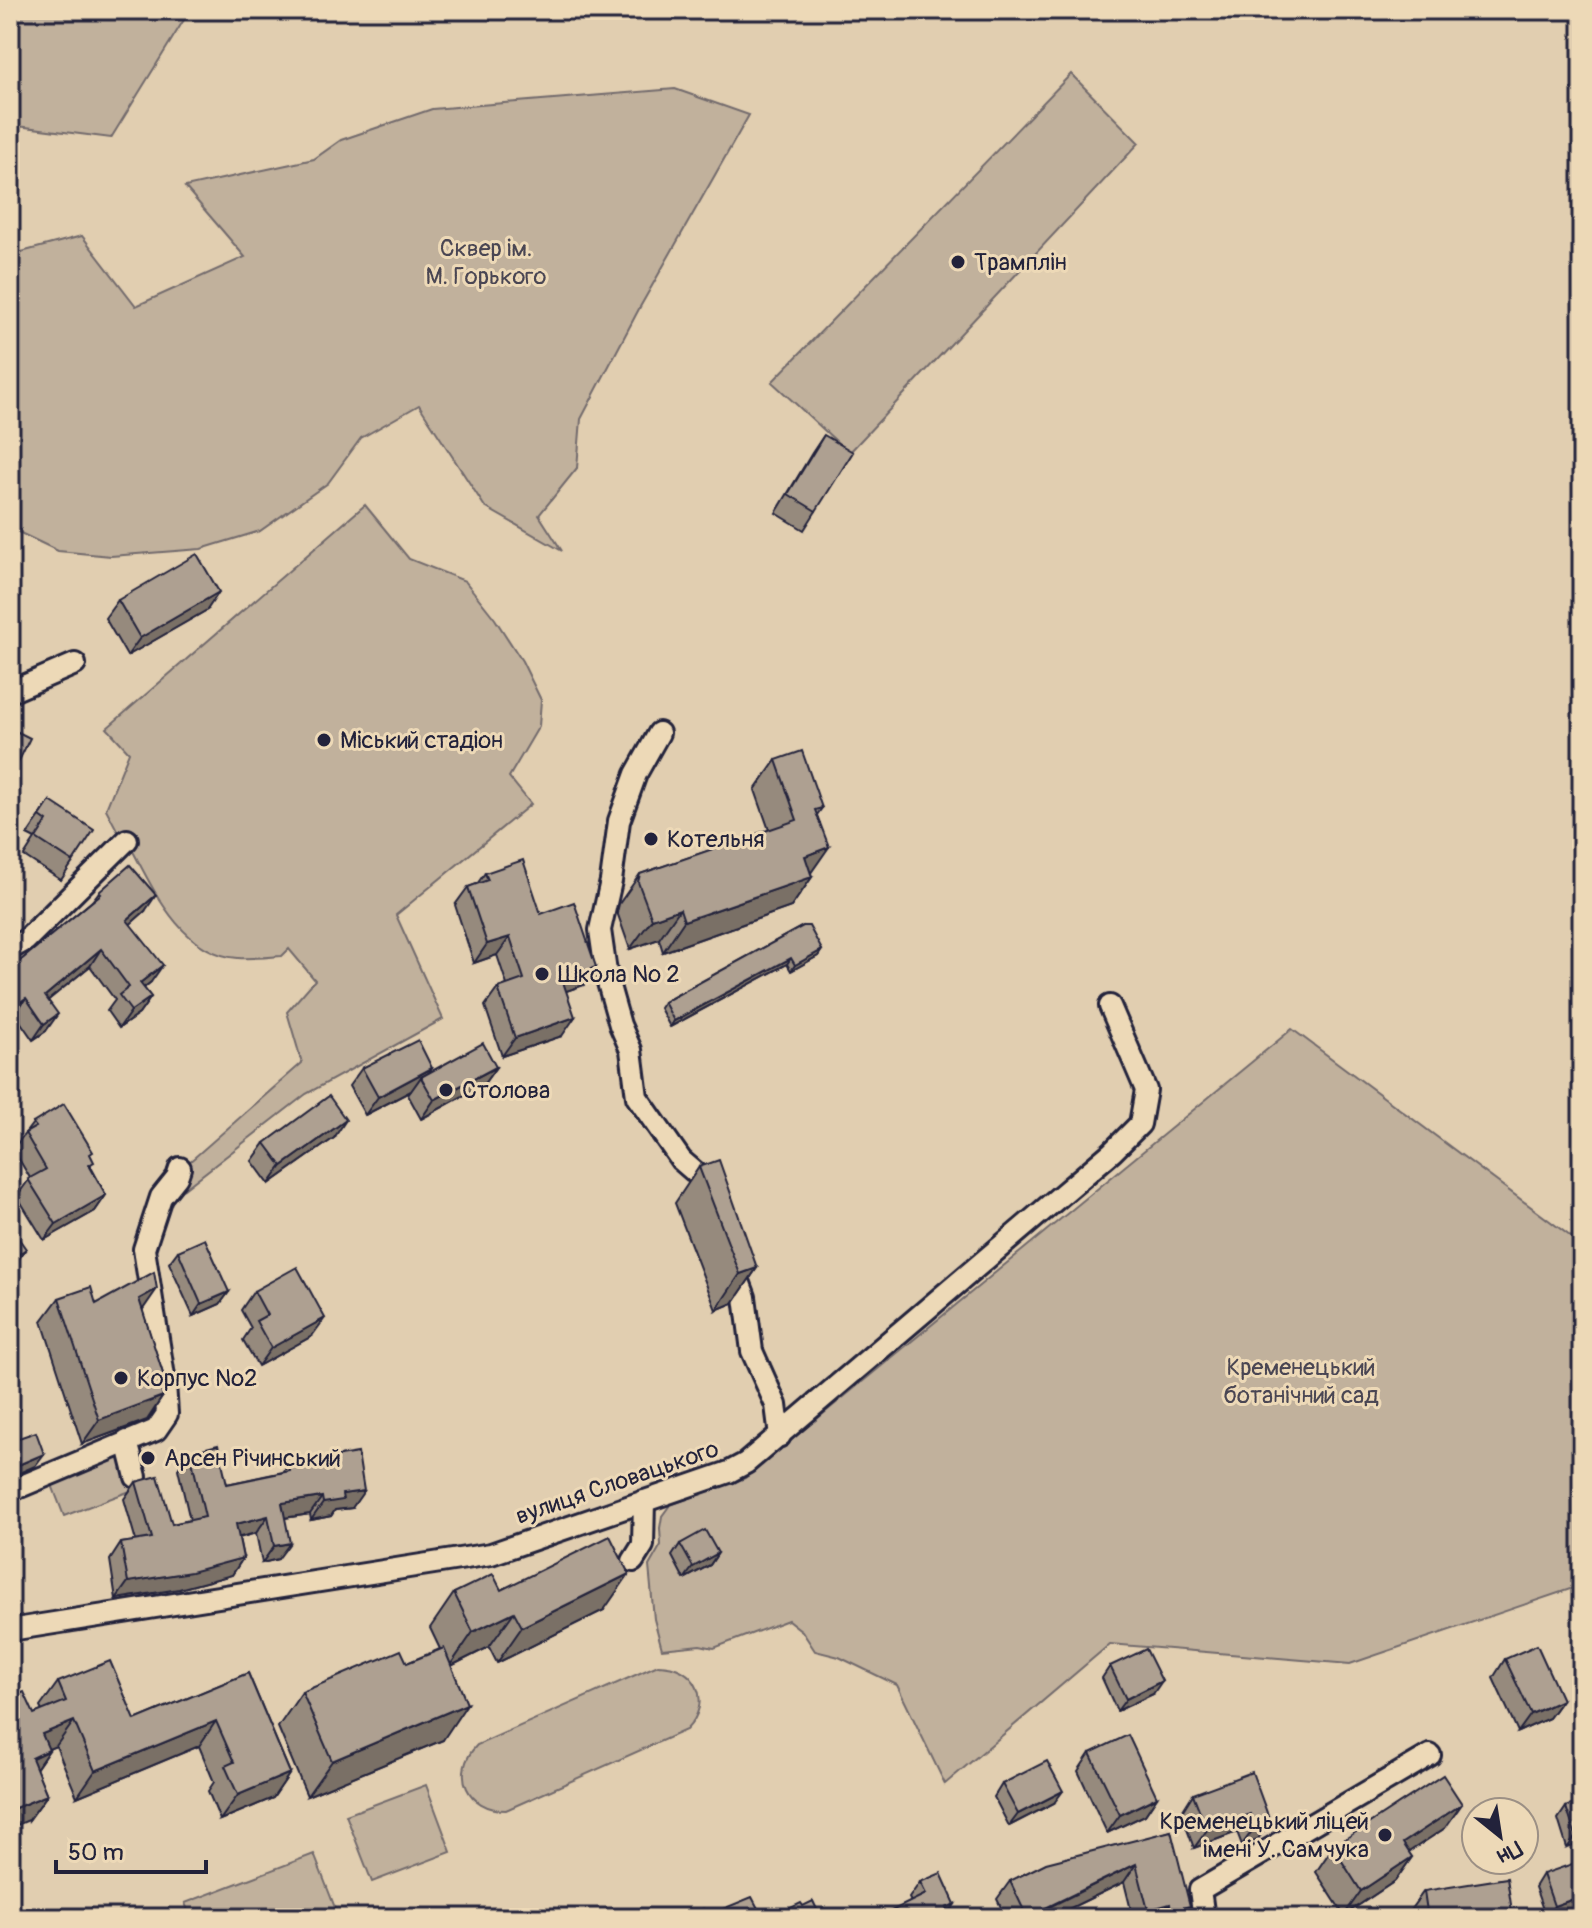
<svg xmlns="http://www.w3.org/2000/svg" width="1592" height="1928" font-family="Pangolin,sans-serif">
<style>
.green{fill:#c1b19c;stroke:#726a6c;stroke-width:2}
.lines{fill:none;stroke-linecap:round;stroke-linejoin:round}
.street-casing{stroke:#22223b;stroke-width:26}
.street{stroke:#edd9b7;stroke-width:20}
.wall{fill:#968a7d;stroke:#22223b;stroke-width:2}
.shaded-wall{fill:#7a7066;stroke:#22223b;stroke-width:2}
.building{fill:#aea091;stroke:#22223b;stroke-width:2}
.poi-dot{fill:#22223b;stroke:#edd9b7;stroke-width:3}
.labels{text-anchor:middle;stroke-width:6;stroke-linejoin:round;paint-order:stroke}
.park-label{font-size:24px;fill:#4a4653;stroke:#edd9b7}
.poi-label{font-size:24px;fill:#22223b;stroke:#edd9b7;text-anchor:start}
.street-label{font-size:24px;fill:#22223b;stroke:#edd9b7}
</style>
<rect width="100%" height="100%" fill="#e1ceb0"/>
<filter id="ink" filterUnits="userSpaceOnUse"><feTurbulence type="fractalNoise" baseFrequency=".0125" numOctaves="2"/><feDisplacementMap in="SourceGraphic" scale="16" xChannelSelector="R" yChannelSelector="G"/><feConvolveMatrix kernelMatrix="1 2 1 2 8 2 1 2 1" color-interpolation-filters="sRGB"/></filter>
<g filter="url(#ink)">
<g class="green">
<polygon points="10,10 190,10 111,138 10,125"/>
<polygon points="1071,74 1139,143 849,453 772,382"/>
<polygon points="675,89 749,115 640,307 581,419 577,468 539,515 562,551 485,507 419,405 361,438 328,483 260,531 201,549 111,556 58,551 10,528 10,255 82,236 136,306 245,257 185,187 314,159 341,140 432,109"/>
<path d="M365,505l44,54 56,22 30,38 27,42 19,39 -2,26 -30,51 22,27 -135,111 47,104 -137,75 -122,95 -5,-18 123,-108 -15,-51 28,-32 -26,-31 -7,7c-14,1 -30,3 -44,2 -59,-4 -87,-74 -111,-118l-10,-10 -11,-21 23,-57 -22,-24z"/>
<polygon points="1292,1029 1582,1245 1582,1585 1350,1664 1110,1644 945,1784 897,1685 839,1657 815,1651 802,1631 788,1620 714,1648 700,1645 662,1649 654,1619 649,1566 661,1545 660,1528 662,1516 670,1505 745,1478"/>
<polygon points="118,1451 133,1490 64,1516 49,1477"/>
<path d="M658,1665c38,0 56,37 28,65l-180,80c-39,0 -56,-37 -29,-65z"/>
<polygon points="426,1785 451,1852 372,1882 346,1815"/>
<polygon points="314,1854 339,1918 191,1918 185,1903"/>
</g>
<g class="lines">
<defs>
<g id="street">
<polyline points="10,692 75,664"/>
<polyline points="659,733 636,774 619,821 611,881 600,930 607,979 620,1025 631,1050 637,1097 681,1160 696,1173 708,1193"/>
<polyline points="10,949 26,940 127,840"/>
<polyline points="733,1265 745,1297 752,1351 776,1405 780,1436"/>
<polyline points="127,1441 136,1477"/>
<polyline points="10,1491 156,1430 167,1414 165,1383 144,1249 161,1197 177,1177 180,1168"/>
<polyline points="633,1561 643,1545 644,1501"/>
<polyline points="10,1630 491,1554 729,1472 746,1463 1112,1152 1140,1124 1146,1090 1110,1006"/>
<polyline points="1204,1918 1200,1890 1430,1755"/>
</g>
</defs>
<use href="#street" class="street-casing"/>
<use href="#street" class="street"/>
</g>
<g class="wall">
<polygon points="824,435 816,511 804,530 776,513 812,453"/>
<polygon points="118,600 207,610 127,656 105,618"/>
<polygon points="10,728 15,769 10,776"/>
<polygon points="776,760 822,808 817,815 811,873 812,877 791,907 663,952 659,939 630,949 617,912 619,904 640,874 769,830 755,790"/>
<polygon points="50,801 73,862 61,880 24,856 35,839 27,835"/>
<polygon points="485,873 541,914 596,967 584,985 566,991 562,1036 502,1056 485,1006 498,988 507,985 497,955 474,963 455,905 468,887 477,884"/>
<polygon points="99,892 145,911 130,924 151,982 144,988 151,997 139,1014 119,1028 107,1011 115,1000 90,966 48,1000 46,1031 33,1040 15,1014 20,961 92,901"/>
<polygon points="803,926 822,950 818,956 791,971 787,964 670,1027 660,1008 664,1002"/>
<polygon points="496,1067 483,1085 421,1119 408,1095 411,1091 365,1115 349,1086 362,1068 432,1068 429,1072"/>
<polygon points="33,1123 90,1155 91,1167 106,1195 95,1211 44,1240 17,1196 30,1178 13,1149"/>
<polygon points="334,1138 269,1184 252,1161 265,1143"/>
<polygon points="699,1167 757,1268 733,1303 716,1310 675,1203"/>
<polygon points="178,1251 229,1292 220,1304 193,1316 169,1263"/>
<polygon points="254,1291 312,1336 258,1366 243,1340 251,1328 241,1310"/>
<polygon points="59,1298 142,1310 165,1380 160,1388 163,1396 147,1420 82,1444 42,1321"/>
<polygon points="190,1452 227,1484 283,1472 289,1464 352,1508 335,1510 331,1516 311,1520 310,1514 285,1518 278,1559 262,1563 256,1533 239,1538 243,1558 232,1575 179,1589 116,1599 110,1560 121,1543 136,1541 124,1499 136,1482 172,1524 190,1520 178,1469"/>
<polygon points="680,1544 718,1553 710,1565 684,1579 672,1556"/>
<polygon points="501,1590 604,1610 497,1663 489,1647 451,1666 443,1740 307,1796 278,1727 302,1692 407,1663 440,1649 430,1628 454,1593"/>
<polygon points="1505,1659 1562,1700 1549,1718 1518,1732 1493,1678"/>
<polygon points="1110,1666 1153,1694 1117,1711 1102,1678"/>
<polygon points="248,1673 290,1773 273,1798 220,1820 208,1791 214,1782 199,1746 77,1797 56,1746 48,1749 49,1750 36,1769 47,1795 29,1820 34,1714 42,1711 40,1707 58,1682 135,1720"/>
<polygon points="1090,1753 1157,1797 1145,1815 1107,1833 1078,1771"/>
<polygon points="1002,1784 1054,1803 1009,1826 994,1797"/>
<polygon points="1193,1794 1270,1821 1258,1839 1242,1845 1237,1832 1194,1848 1181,1813"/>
<polygon points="1566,1807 1582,1843 1567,1848 1558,1819"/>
<polygon points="1445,1828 1408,1852 1412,1857 1395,1881 1344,1915 1316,1872 1333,1847"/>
<polygon points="1171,1831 1182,1918 1133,1918 1124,1882 1050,1918 1006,1918 997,1899 1010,1881"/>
<polygon points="1543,1874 1581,1906 1546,1918 1535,1887"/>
<polygon points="920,1882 955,1904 949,1914 911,1902 909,1898"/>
<polygon points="1424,1891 1513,1918 1413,1918 1411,1909"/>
</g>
<g class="shaded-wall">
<polygon points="219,592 207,610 127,656 140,638"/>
<polygon points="829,847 808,877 805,856"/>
<polygon points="812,877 791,907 663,952 684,921"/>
<polygon points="156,895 145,911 116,937 127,920"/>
<polygon points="680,909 659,939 630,949 652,919"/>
<polygon points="510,937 497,955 474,963 487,944"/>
<polygon points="101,949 90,966 34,1012 45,996"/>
<polygon points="822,950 818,956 791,971 795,965"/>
<polygon points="791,958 787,964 670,1027 674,1021"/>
<polygon points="163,965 151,982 129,999 140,983"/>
<polygon points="596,967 584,985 549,997 562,979"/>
<polygon points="151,997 139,1014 119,1028 131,1011"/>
<polygon points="26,998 15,1014 10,1017 10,1009"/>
<polygon points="58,1014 46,1031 33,1040 44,1024"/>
<polygon points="575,1017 562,1036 502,1056 515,1038"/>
<polygon points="496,1067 483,1085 421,1119 434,1100"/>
<polygon points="432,1068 423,1081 421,1077 411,1091 365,1115 378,1097"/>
<polygon points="346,1120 334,1138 269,1184 282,1166"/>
<polygon points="106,1195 95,1211 44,1240 56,1224"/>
<polygon points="26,1249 13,1267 10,1269 10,1260"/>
<polygon points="757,1268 733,1303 716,1310 740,1274"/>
<polygon points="157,1289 141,1312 139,1299"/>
<polygon points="229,1292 220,1304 193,1316 201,1304"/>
<polygon points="325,1318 312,1336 258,1366 271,1348"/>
<polygon points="165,1380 151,1401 163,1396 147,1420 82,1444 99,1420 159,1382"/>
<polygon points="44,1454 35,1466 10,1477 10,1470 11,1468"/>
<polygon points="364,1491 352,1508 335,1510 331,1516 311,1520 323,1503 342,1494"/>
<polygon points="322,1497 310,1514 270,1520 282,1503"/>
<polygon points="268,1516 256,1533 224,1541 236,1524"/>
<polygon points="290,1543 278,1559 262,1563 274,1546"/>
<polygon points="718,1553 710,1565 684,1579 693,1567"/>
<polygon points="243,1558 232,1575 179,1589 116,1599 128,1582"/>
<polygon points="629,1574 604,1610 497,1663 522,1627"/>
<polygon points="514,1612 489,1647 449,1667 473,1632"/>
<polygon points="1162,1681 1153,1694 1117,1711 1126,1699"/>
<polygon points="1562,1700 1549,1718 1518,1732 1531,1714"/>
<polygon points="467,1704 443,1740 307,1796 332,1761"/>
<polygon points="74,1721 56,1746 24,1759 42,1734"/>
<polygon points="216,1721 199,1746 77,1797 95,1771"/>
<polygon points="49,1750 31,1776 32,1758"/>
<polygon points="290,1773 273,1798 220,1820 238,1795"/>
<polygon points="1063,1791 1054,1803 1009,1826 1018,1814"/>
<polygon points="47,1795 29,1820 10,1828 10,1810"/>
<polygon points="1157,1797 1145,1815 1107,1833 1120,1815"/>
<polygon points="1462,1804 1445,1828 1386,1867 1403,1843"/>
<polygon points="1250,1814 1237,1832 1194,1848 1207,1830"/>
<polygon points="1270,1821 1258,1839 1242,1845 1255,1827"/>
<polygon points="1582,1833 1582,1843 1567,1848 1576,1836"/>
<polygon points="1412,1857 1395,1881 1344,1915 1361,1891"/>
<polygon points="1136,1864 1124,1882 1050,1918 1027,1918"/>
<polygon points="1582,1896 1582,1904 1581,1906 1546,1918 1554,1906"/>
<polygon points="955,1904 946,1918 946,1908"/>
<polygon points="1170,1904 1160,1918 1142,1918 1148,1910"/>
<polygon points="1190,1906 1182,1918 1166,1918 1171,1911"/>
</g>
<g class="building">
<polygon points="824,435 853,452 816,511 788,494"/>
<polygon points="197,554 219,592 140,638 118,600"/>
<polygon points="10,728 30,738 15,769 10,766"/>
<polygon points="802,751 822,808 815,810 829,847 805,856 812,877 684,921 680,909 652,919 638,882 640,874 797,820 776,760"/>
<polygon points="50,801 94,830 73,862 36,838 47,821 40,816"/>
<polygon points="523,860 541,914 574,902 596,967 562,979 575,1017 515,1038 498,988 524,979 510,937 487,944 468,887 488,880 485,873"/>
<polygon points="130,865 156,895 127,920 163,965 140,983 151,997 131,1011 119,995 129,987 101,949 45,996 58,1014 44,1024 26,998 10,1009 10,956 15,953 20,961 101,894 99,892"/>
<polygon points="803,926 809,926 822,950 795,965 791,958 674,1021 664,1002"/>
<polygon points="418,1040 432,1068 378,1097 362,1068"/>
<polygon points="483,1043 496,1067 434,1100 421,1077"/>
<polygon points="329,1096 346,1120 282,1166 265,1143"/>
<polygon points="64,1104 93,1152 90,1154 94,1162 89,1165 106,1195 56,1224 28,1179 46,1169 25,1133 36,1127 33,1123"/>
<polygon points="719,1160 757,1268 740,1274 699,1167"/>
<polygon points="10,1226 26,1249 10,1260"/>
<polygon points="205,1239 229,1292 201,1304 178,1251"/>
<polygon points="297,1267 325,1318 271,1348 256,1321 267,1315 254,1291"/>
<polygon points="154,1272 157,1289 139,1299 165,1380 159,1382 163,1396 99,1420 59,1298 91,1287 96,1304"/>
<polygon points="36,1432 44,1454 11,1468 10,1464 10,1441"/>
<polygon points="218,1445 227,1484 290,1471 289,1464 358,1453 364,1491 342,1494 343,1500 323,1503 322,1497 282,1503 290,1543 274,1546 268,1516 236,1524 243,1558 191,1572 128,1582 121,1543 152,1538 136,1482 158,1476 172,1524 205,1517 190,1452"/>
<polygon points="705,1530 718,1553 693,1567 680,1544"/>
<polygon points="610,1536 629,1574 522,1627 514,1612 473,1632 454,1593 493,1574 501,1590"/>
<polygon points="1537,1645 1562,1700 1531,1714 1505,1659"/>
<polygon points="444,1648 467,1704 332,1761 302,1692 401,1650 407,1663"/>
<polygon points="1146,1649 1162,1681 1126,1699 1110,1666"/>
<polygon points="110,1661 135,1720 248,1673 290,1773 238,1795 225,1766 234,1762 216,1721 95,1771 74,1721 42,1734 49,1750 32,1758 47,1795 10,1810 10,1698 24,1692 34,1714 66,1701 58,1682"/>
<polygon points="1128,1735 1157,1797 1120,1815 1090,1753"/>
<polygon points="1047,1761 1063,1791 1018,1814 1002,1784"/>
<polygon points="1252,1772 1270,1821 1255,1827 1250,1814 1207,1830 1193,1794"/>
<polygon points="1443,1775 1462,1804 1403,1843 1412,1857 1361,1891 1333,1847"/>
<polygon points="1582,1801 1582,1833 1576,1836 1566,1807"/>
<polygon points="1171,1831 1190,1906 1171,1911 1170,1904 1148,1910 1136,1864 1027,1917 1010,1881 1046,1863"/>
<polygon points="1578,1862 1582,1873 1582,1896 1554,1906 1543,1874"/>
<polygon points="941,1873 955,1904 946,1908 951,1918 877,1918 926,1894 920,1882"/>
<polygon points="1507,1878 1513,1918 1428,1918 1424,1891"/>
<polygon points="752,1897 763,1918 686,1918 703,1909 706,1916"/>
<polygon points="813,1901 821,1918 770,1918 801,1903 803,1906"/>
<polygon points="58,1912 61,1918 46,1918"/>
</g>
</g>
<g class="poi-dot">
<circle cx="958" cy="262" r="8"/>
<circle cx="324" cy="740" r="8"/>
<circle cx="651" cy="839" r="8"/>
<circle cx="542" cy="974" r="8"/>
<circle cx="446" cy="1090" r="8"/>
<circle cx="121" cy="1378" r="8"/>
<circle cx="148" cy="1458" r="8"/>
<circle cx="1385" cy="1835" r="8"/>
</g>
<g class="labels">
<g class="park-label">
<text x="486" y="256">Сквер ім.<tspan x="486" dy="28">М. Горького</tspan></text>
<text x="1301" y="1375">Кременецький<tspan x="1301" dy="28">ботанічний сад</tspan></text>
</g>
<g class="poi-label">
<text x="974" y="270">Трамплін</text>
<text x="340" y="748">Міський стадіон</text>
<text x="667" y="847">Котельня</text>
<text x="558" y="982">Школа № 2</text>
<text x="462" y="1098">Столова</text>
<text x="137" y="1386">Корпус №2</text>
<text x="164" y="1466">Арсен Річинський</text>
<text x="1369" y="1829" text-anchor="end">Кременецький ліцей<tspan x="1369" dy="28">імені У. Самчука</tspan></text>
</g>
<g class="street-label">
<text transform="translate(617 1482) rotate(-19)" y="8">вулиця Словацького</text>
</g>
</g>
<rect width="1592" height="1928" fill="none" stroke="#edd9b7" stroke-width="40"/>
<rect x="20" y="20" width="1552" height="1888" fill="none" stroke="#22223b" stroke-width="3" filter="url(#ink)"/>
<g transform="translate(1500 1836) rotate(150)"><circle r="38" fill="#edd9b7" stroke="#9c9085" stroke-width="2"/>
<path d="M0-6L14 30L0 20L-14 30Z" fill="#22223b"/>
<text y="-12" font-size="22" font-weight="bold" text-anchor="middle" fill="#22223b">Пн</text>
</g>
<path d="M56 1860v12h150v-12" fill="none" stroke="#22223b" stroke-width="4"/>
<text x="68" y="1860" font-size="24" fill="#22223b" stroke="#edd9b7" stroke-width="6" paint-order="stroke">50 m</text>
</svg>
